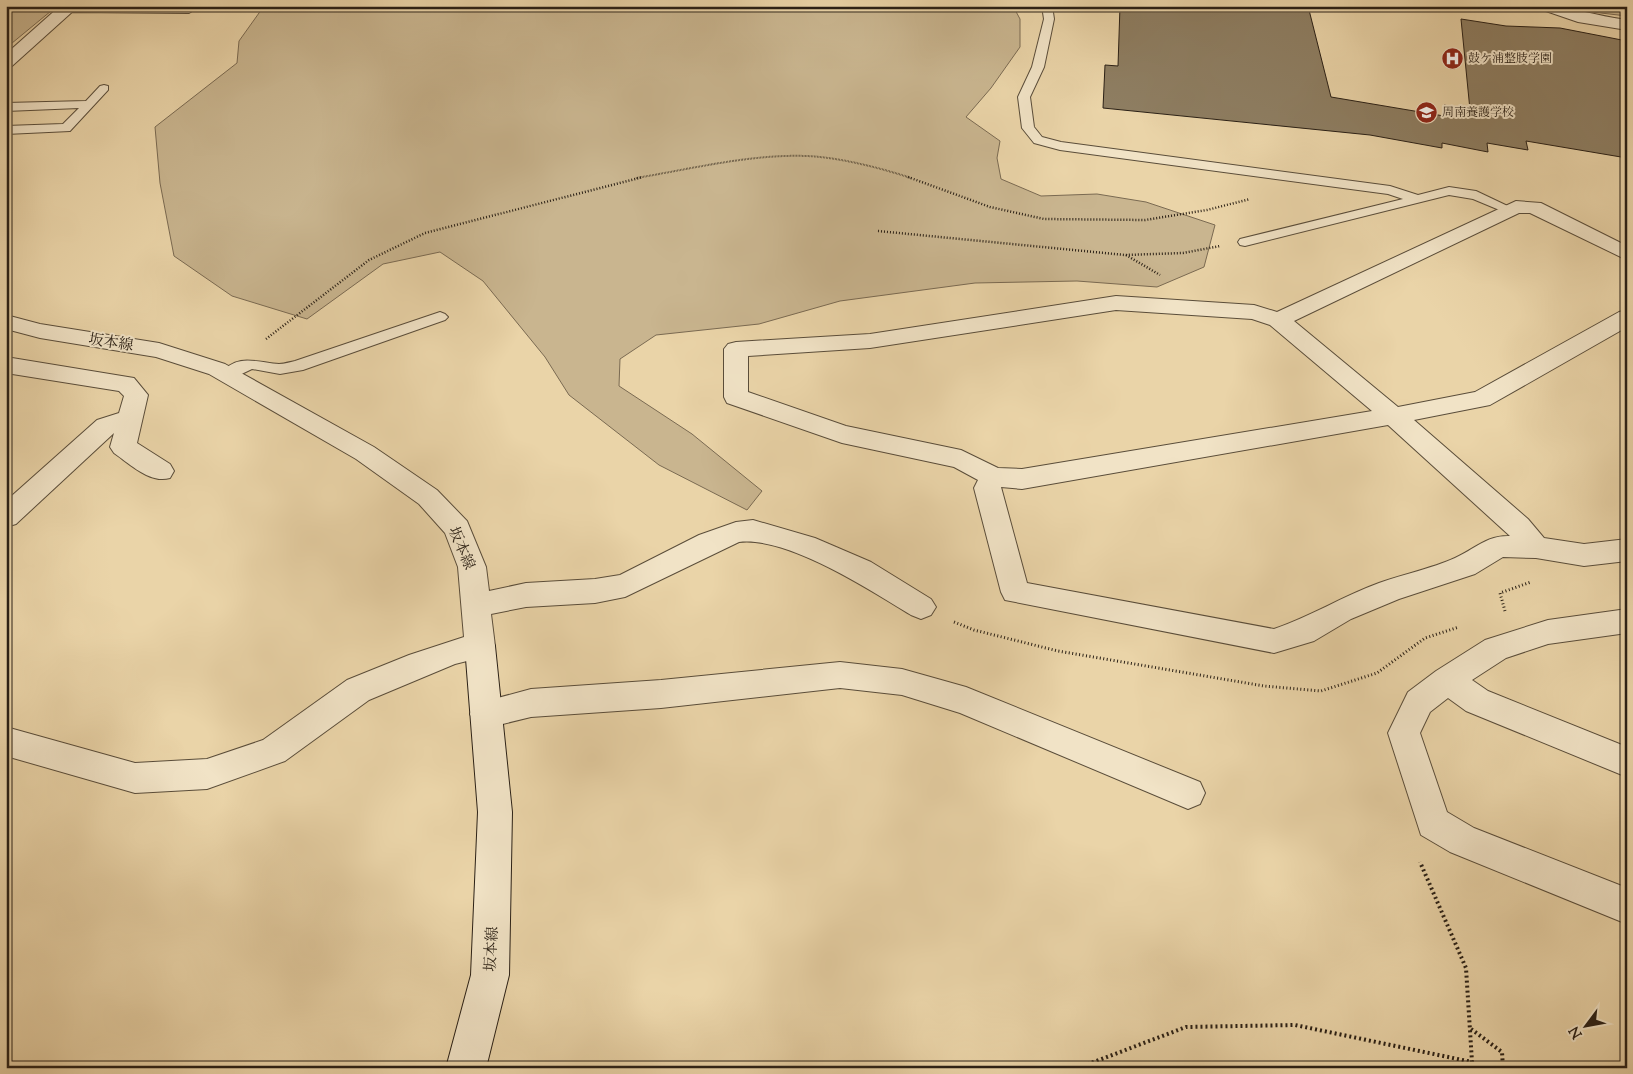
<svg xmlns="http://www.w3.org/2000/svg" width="1633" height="1074" font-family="'Sorts Mill Goudy','Noto Serif JP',serif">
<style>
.green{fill:#c9b58f;stroke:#7a6a52}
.building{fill:#8e7e62;stroke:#2a2016}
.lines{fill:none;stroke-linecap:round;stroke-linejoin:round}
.lane-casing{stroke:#5a4d3a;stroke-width:2}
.street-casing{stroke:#5a4d3a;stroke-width:2}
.secondary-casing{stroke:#2a2016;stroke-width:2}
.path-far3{stroke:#2a2016;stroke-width:2;stroke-dasharray:0.5 1;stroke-linecap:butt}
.path-far2{stroke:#2a2016;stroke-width:2.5;stroke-dasharray:1 2;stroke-linecap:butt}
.path-far1{stroke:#2a2016;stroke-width:3;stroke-dasharray:1 2.5;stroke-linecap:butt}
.path{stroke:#2a2016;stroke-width:4;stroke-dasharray:2 3;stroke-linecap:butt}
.lane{fill:#f1e3c6;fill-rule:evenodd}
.street{fill:#f1e3c6;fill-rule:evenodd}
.secondary{fill:#f1e3c6;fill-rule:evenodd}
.labels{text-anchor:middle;stroke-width:4;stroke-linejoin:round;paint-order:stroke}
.far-poi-label{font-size:12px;fill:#2a2016;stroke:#f1e3c6;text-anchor:start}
.street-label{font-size:15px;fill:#2a2016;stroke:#f1e3c6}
</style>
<rect width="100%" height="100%" fill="#ead4a8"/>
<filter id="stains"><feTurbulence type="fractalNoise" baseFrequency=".004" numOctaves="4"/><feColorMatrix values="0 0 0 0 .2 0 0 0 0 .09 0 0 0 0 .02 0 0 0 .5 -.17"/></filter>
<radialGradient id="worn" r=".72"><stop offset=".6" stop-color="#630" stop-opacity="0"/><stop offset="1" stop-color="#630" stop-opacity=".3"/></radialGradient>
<g class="green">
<polygon points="6,6 51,6 51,11 6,48"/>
<polygon points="264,6 1013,6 1020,19 1020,47 991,88 966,117 1000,141 997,158 1001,179 1041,196 1097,194 1146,202 1215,225 1204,267 1157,287 1077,281 975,283 840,301 759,324 656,335 620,359 619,386 692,434 762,491 747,510 659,465 569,395 545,357 483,281 440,252 383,264 307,319 232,296 174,256 160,183 155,127 237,63 239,41"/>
<polygon points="1582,6 1627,6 1627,16 1592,12"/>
</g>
<polygon class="building" points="1120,6 1308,6 1331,97 1444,116 1444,105 1470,110 1461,19 1506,26 1560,28 1627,41 1627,158 1526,141 1528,150 1487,143 1488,152 1442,143 1442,148 1370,135 1103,108 1105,65 1118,66"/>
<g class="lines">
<defs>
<g id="lane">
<polygon points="1042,6 1052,6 1054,19 1044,67 1030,97 1034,127 1042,137 1061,142 1390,186 1418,195 1449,187 1476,191 1516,210 1509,214 1473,199 1449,195 1245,246 1240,245 1238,242 1240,239 1403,199 1388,194 1060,150 1034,143 1022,128 1018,97 1032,67 1044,19"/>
<path d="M1443,6h32v1c-6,5 -25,4 -32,-1z"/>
<polygon points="104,85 108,86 108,90 70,131 6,134 6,126 63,124 79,108 6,111 6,103 86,101 100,86"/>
<path d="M440,312l5,2 3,3 -3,3 -142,50 -23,4 -28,-5 -23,11 -6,-1 -2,-4c14,-23 38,-12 58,-11 5,0 11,-2 16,-3z"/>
</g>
<g id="street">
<polygon points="60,6 195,6 197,8 189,13 72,12 12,66 6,68 6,54"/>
<polygon points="1463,6 1480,6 1470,11 1465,10"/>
<path d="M1538,6c30,0 59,10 89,14v10l-49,-8 -38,-13z"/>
<path d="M1516,201l25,2 86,43v14l-97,-47h-11l-225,108 104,86 77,-15 144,-80 8,-2v17l-137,78 -76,15 114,99 16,19 40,6 43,-5v22l-43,5 -48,-8 -33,-1 -28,17 -76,25 -48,20 -37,22 -40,12 -269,-53 -4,-8 -27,-104 4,-8 -24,-13 -112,-24 -115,-40 -3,-6v-48l4,-5 8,-2 134,-8 246,-38 138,9 23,7zM1116,310l136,9 18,6 102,86 -350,58 -24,-1 -37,-18 -115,-24 -98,-34v-36l122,-8zM1388,425l122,111c-23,-1 -35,13 -55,22 -24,11 -51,16 -76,25 -36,13 -69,34 -105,46l-247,-46 -26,-96 21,2z"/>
<path d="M6,315l34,9 119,19 66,21 149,83 63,43 30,31 19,46 3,24 37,-8 69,-4 25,-4 79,-40 37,-13 17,-2 62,18 56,24 60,37 5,8 -5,8 -10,4 -10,-4c-41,-25 -124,-79 -172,-73l-114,55 -30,6 -69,4 -35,7 4,32 -4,9 -36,9 -86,36 -84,61 -78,28 -72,4 -129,-37v-29l129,36 72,-4 56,-19 84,-60 62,-25 55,-18 -6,-70 -13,-34 -26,-29 -63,-45 -147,-85 -53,-17 -116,-19 -34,-9z"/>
<path d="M6,357l128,21 14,17 -11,48 33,21 4,7 -4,7c-20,6 -40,-14 -56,-25l-4,-6 4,-14 -98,91 -10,3v-26l91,-81 22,-7 5,-17 -5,-5 -113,-18z"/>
<polygon points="1627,609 1627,633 1548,644 1506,658 1472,680 1488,691 1627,747 1627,777 1466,711 1448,698 1430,712 1420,733 1447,812 1474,828 1627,888 1627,924 1450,852 1421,835 1388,733 1408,692 1436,671 1485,640 1548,620"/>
<polygon points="840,662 902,669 966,687 1200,782 1205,793 1200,804 1188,809 960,713 902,695 840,688 661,708 531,717 486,728 475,724 470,714 475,704 531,689 661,680"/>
</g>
<polygon id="secondary" points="480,633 491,637 495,646 512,812 509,975 486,1068 446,1068 471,975 478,812 465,646 469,637"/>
</defs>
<use href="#lane" class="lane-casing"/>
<use href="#street" class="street-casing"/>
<use href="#secondary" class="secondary-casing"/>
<path class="path-far3" d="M636,178c55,-9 114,-24 170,-22 32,1 75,12 105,22"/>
<g class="path-far2">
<polyline points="908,177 990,207 1044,219 1145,220 1207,210 1250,199"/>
<polyline points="878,231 1125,255 1183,253 1220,246"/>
<polyline points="1126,255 1160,275"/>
<polyline points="266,339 369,260 425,233 643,177"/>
</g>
<g class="path-far1">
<polyline points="1505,611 1500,593 1531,582"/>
<polyline points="954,622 974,630 1058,651 1264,686 1321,691 1377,673 1425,638 1459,627"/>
</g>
<g class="path">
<polyline points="1471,1029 1502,1052 1503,1068"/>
<polyline points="1078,1068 1186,1027 1295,1025 1472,1062 1466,968 1420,862"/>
</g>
<use href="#lane" class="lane"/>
<use href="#street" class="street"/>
<use href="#secondary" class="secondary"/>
</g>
<defs>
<symbol id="hospital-disc" viewBox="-11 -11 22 22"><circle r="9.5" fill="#8f2418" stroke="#f1e3c6"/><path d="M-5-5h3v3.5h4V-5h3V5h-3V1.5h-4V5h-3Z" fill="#fff"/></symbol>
<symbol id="school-disc" viewBox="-11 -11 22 22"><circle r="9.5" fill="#8f2418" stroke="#f1e3c6"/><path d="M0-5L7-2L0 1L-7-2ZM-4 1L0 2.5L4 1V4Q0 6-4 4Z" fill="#fff"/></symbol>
</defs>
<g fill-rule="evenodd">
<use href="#hospital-disc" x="1440" y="46" width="25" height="25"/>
<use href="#school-disc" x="1414" y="100" width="25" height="25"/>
</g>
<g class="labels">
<g class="far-poi-label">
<text x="1468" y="62">鼓ケ浦整肢学園</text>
<text x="1442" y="116">周南養護学校</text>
</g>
<g class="street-label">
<text transform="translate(111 342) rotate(9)" y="5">坂本線</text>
<text transform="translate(462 548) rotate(67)" y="5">坂本線</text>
<text transform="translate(491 949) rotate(-87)" y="5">坂本線</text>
</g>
</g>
<rect width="1633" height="1074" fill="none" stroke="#ead4a8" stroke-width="25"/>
<rect x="8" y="8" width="1618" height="1059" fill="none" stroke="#2a2016" stroke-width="2.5"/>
<rect x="12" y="12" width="1608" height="1049" fill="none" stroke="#2a2016"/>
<g transform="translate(1586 1026) rotate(238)" stroke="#f1e3c6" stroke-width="4" paint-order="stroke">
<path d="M0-4L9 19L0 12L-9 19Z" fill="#2a2016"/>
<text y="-8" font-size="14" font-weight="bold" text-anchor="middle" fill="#2a2016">N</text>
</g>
<rect width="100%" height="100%" filter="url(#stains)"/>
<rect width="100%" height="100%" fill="url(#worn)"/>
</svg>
